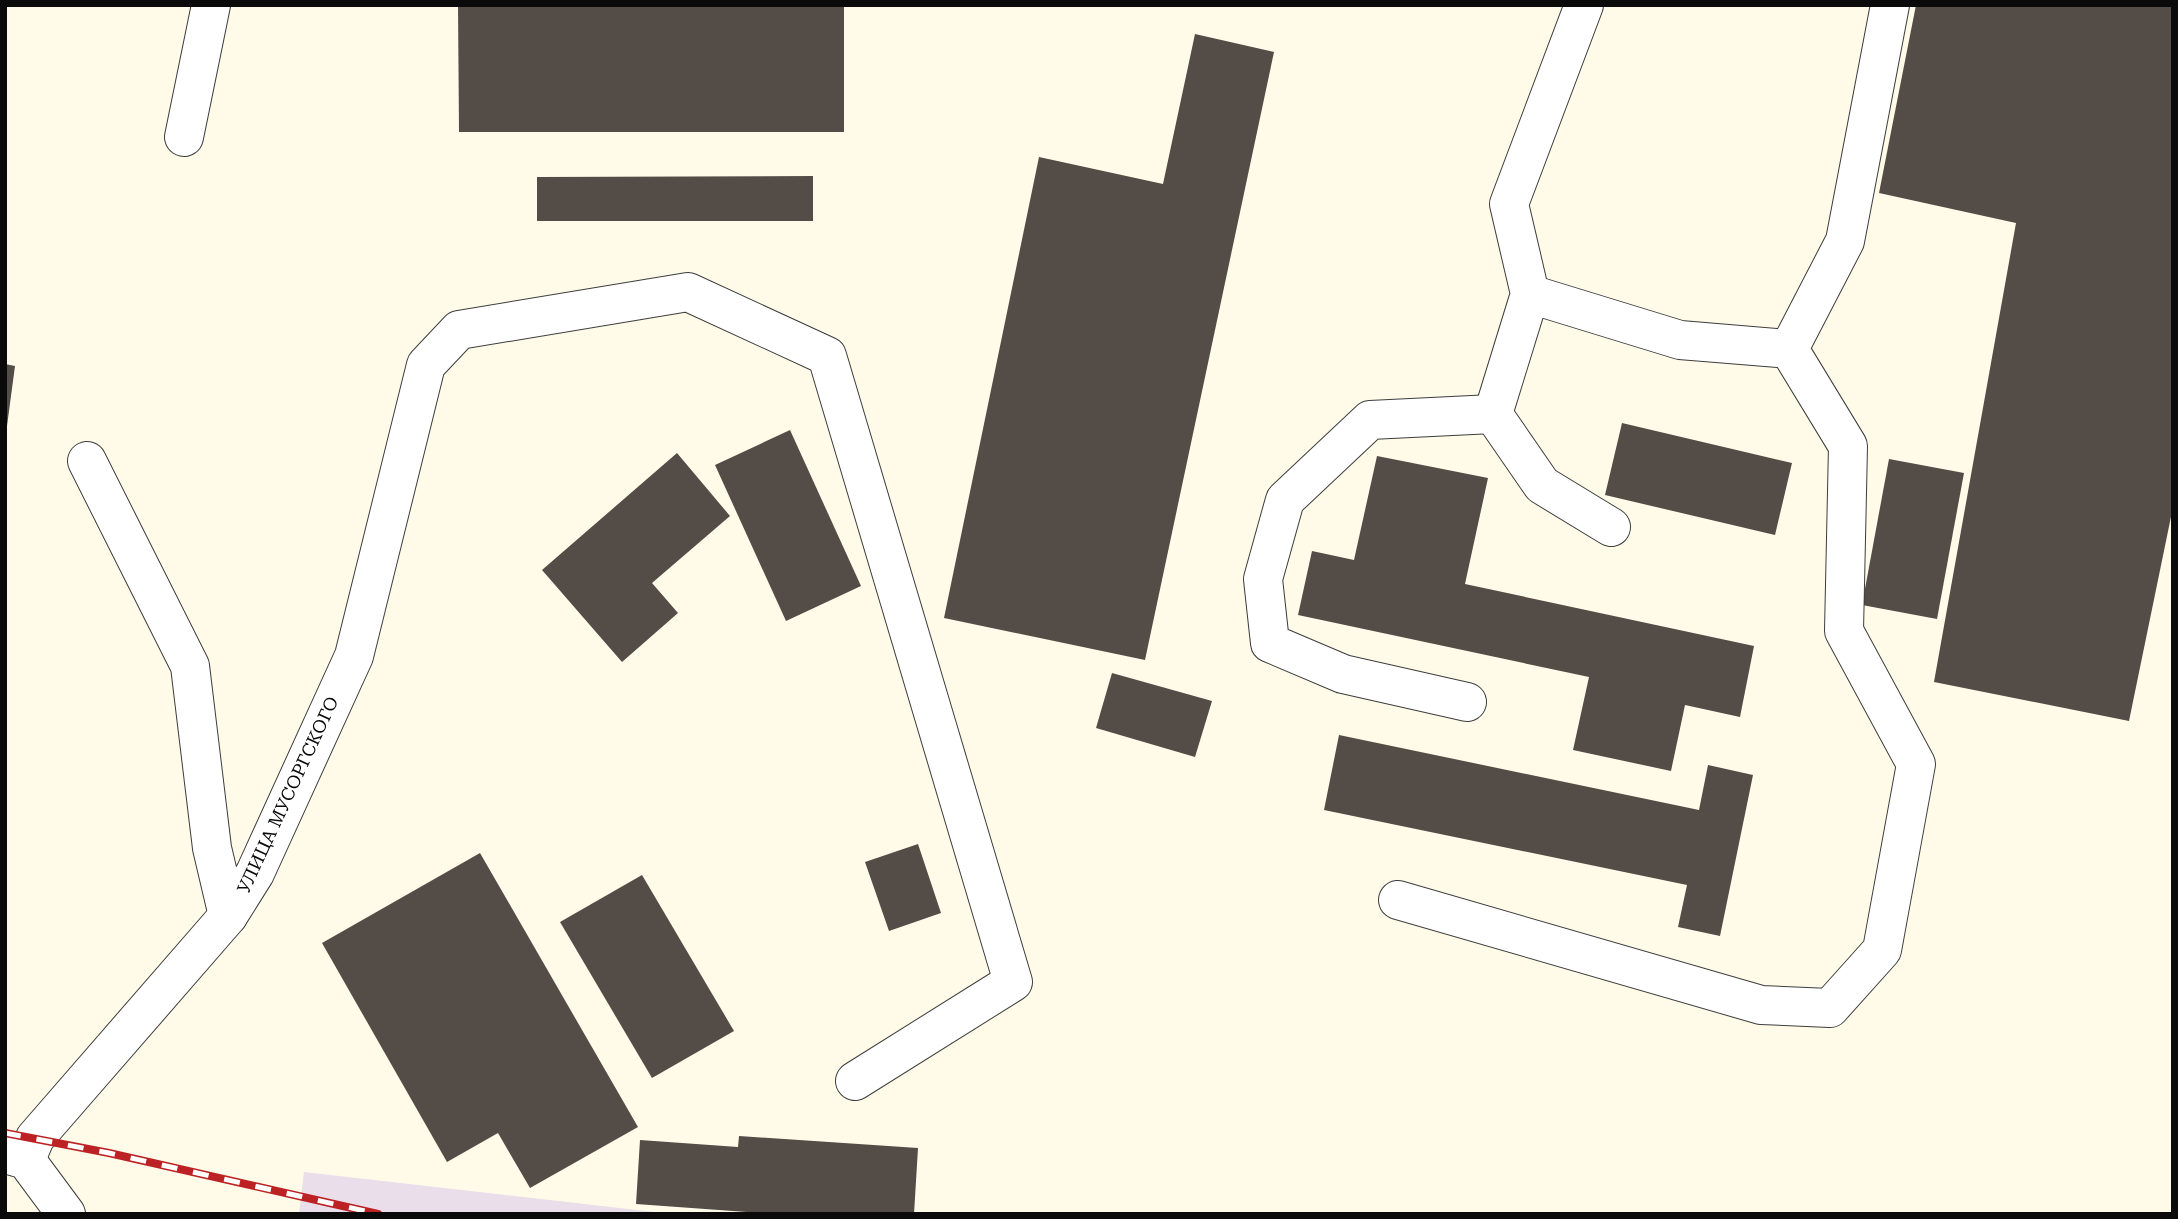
<svg xmlns="http://www.w3.org/2000/svg" width="2178" height="1219" font-family="'Roboto Serif',serif">
<style>
.industrial{fill:#e9deea}
.building{fill:#534c47}
.lines{fill:none;stroke-linecap:round;stroke-linejoin:round}
.minor-casing{stroke:#3d3d3d;stroke-width:40}
.minor{stroke:#fff;stroke-width:38}
.rail-casing{stroke:#bc2124;stroke-width:8}
.rail{stroke:#fff;stroke-width:5;stroke-dasharray:16;stroke-linecap:butt}
.labels{text-anchor:middle;stroke-width:7;stroke-linejoin:round;paint-order:stroke}
.street-label{font-size:18px;fill:#0a0a0a;stroke:#fff}
</style>
<rect width="100%" height="100%" fill="#fffbe8"/>
<polygon class="industrial" points="304,1172 672,1214 299,1214"/>
<g class="building">
<polygon points="458,5 844,5 844,132 459,132"/>
<polygon points="1916,5 2173,5 2173,507 2129,721 1934,682 2016,223 1879,193"/>
<polygon points="1195,34 1274,52 1145,660 944,618 1039,157 1163,184"/>
<polygon points="813,176 813,221 537,221 537,177"/>
<polygon points="5,364 15,366 7,426 5,426"/>
<polygon points="1622,423 1792,463 1775,535 1605,495"/>
<polygon points="790,430 861,586 786,621 715,465"/>
<polygon points="677,453 730,516 652,583 678,613 622,662 542,570"/>
<polygon points="1377,456 1488,478 1465,584 1754,646 1740,717 1685,705 1671,771 1573,750 1589,677 1298,615 1312,551 1354,560"/>
<polygon points="1889,459 1964,473 1937,619 1862,605"/>
<polygon points="1112,673 1212,701 1195,757 1096,728"/>
<polygon points="1339,735 1699,810 1708,765 1753,775 1720,936 1678,927 1687,885 1324,810"/>
<polygon points="918,844 941,913 889,931 865,862"/>
<polygon points="480,853 638,1127 530,1188 498,1133 447,1162 322,943"/>
<polygon points="642,875 734,1031 652,1078 560,922"/>
<polygon points="739,1136 918,1148 914,1214 775,1214 636,1204 640,1140 738,1147"/>
</g>
<g class="lines">
<defs>
<g id="minor">
<polyline points="1584,5 1509,204 1530,294 1493,414 1542,485 1611,527"/>
<polyline points="184,137 211,5"/>
<polyline points="1530,294 1680,340 1789,349"/>
<polyline points="87,461 190,666 212,848 228,916"/>
<polyline points="1467,702 1343,674 1270,643 1263,579 1285,500 1370,420 1493,414"/>
<polyline points="1398,900 1761,1005 1830,1008 1882,950 1916,764 1844,631 1848,446 1789,349 1845,241 1890,5"/>
<polyline points="5,1154 26,1160 66,1214"/>
<polyline points="26,1160 35,1138 228,916 255,873 354,656 426,365 459,330 688,292 827,356 1013,982 855,1081"/>
</g>
</defs>
<use href="#minor" class="minor-casing"/>
<use href="#minor" class="minor"/>
<defs>
<polyline id="rail" points="5,1133 109,1153 378,1214"/>
</defs>
<use href="#rail" class="rail-casing"/>
<use href="#rail" class="rail"/>
</g>
<g class="labels">
<g class="street-label">
<text transform="translate(288 795) rotate(-65)" y="6">УЛИЦА МУСОРГСКОГО</text>
</g>
</g>
<rect width="2178" height="1219" fill="none" stroke="#0a0a0a" stroke-width="14"/>
</svg>
